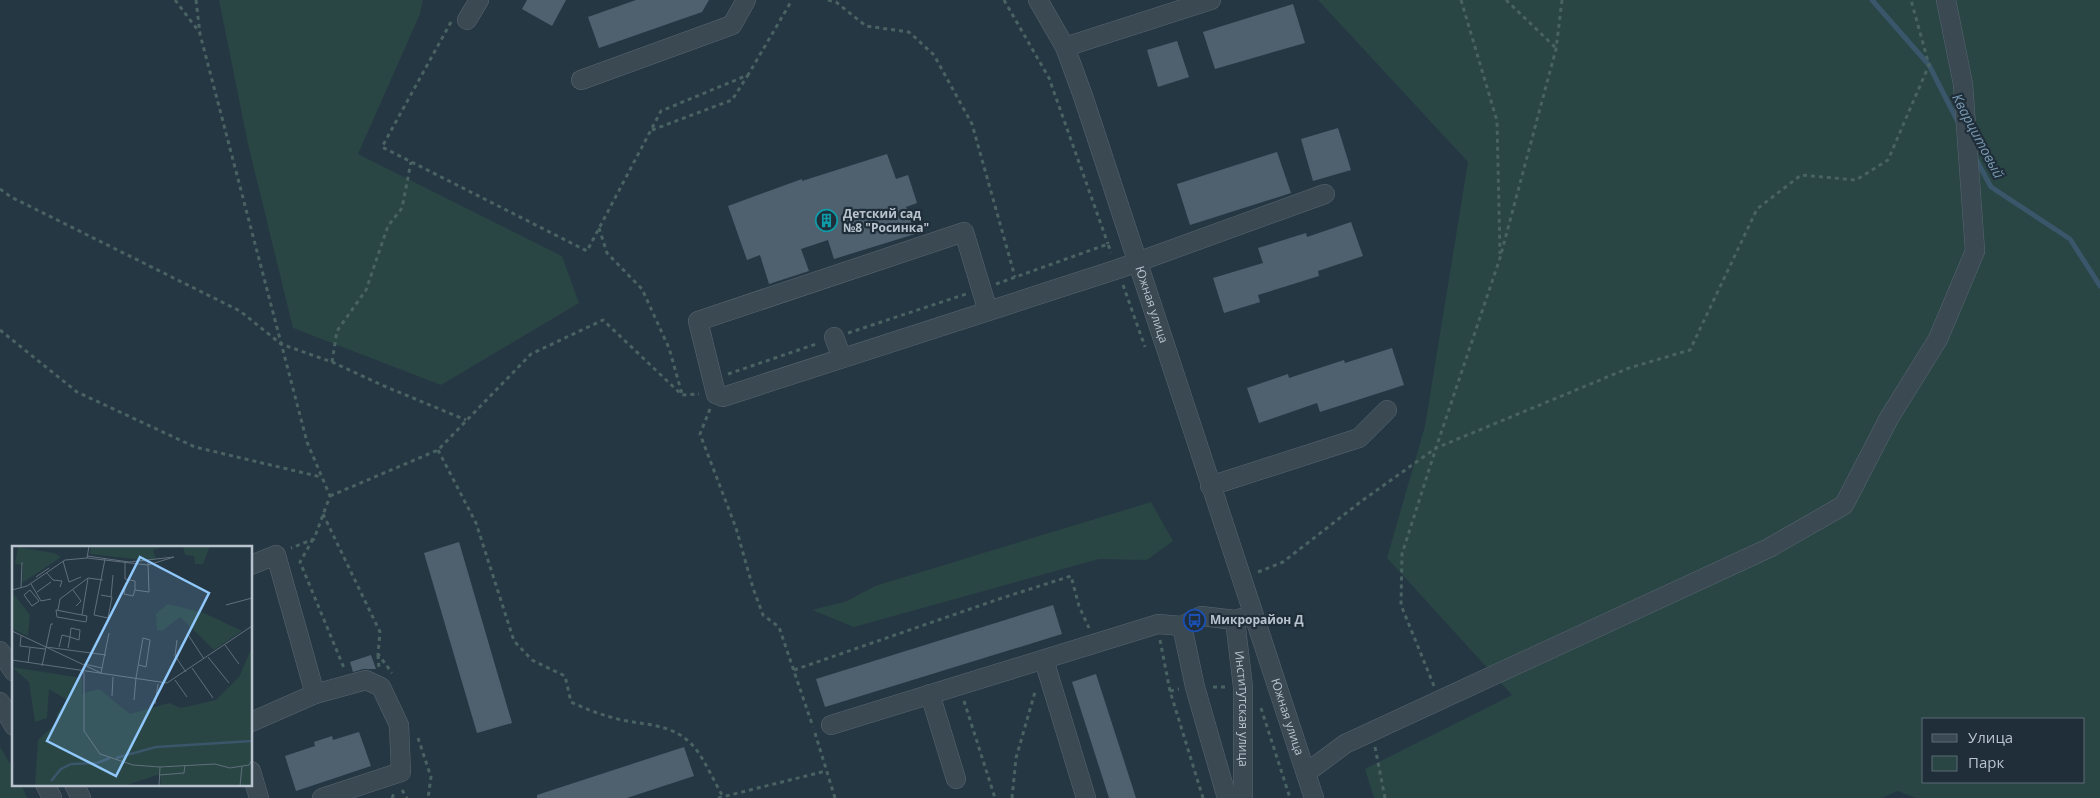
<svg xmlns="http://www.w3.org/2000/svg" width="2100" height="798" font-family="'Open Sans',sans-serif">
<style>
.green{fill:#294544;fill-rule:evenodd}
.lines{fill:none;stroke-linecap:round;stroke-linejoin:round}
.stream{stroke:#3a566b;stroke-width:5}
.building{fill:#4f616f}
.minor-casing{stroke:#596671;stroke-width:20}
.path{stroke:#496262;stroke-width:3;stroke-dasharray:4 4;stroke-linecap:butt}
.minor{stroke:#3b4953;stroke-width:19}
.labels{text-anchor:middle;stroke-width:4.5;stroke-linejoin:round;paint-order:stroke}
.poi-label{font-size:12px;font-weight:bold;fill:#b8c3cd;stroke:#1f2e39;text-anchor:start}
.street-label{font-size:12px;fill:#b8c3cd;stroke:#1f2e39}
.water-label{font-size:14px;font-style:italic;fill:#7898b0;stroke:#1f2e39}
.inset-river{fill:none;stroke:#3a566b;stroke-width:2.5}
.inset-road{fill:none;stroke:#606f7b;stroke-width:1}
.view{fill:#90c8fb;fill-opacity:0.15;stroke:#90c8fb;stroke-width:2.5}
.inset-edge{fill:none;stroke:#b8c3cd;stroke-width:2.5}
</style>
<rect width="100%" height="100%" fill="#263744"/>
<g class="green">
<polygon points="219,0 423,0 420,14 358,154 562,256 579,303 441,385 293,328 248,144"/>
<path d="M1318,0h782v798h-184l-19,-7 -15,7h-508l-9,-29 147,-74 -125,-137 38,-132 43,-264zM1924,719h160v63h-160z"/>
<polygon points="1151,502 1173,541 1147,560 1099,559 854,627 812,610 847,601 875,586"/>
<polygon points="0,747 14,770 14,784 21,784 27,798 0,798"/>
</g>
<g class="lines">
<g class="stream">
<polyline points="1872,0 1929,65 1958,122"/>
<polyline points="1975,157 1991,187 2070,239 2100,286"/>
</g>
</g>
<g class="building">
<polygon points="527,0 566,0 552,26 522,9"/>
<polygon points="636,0 709,0 702,12 599,48 588,17"/>
<polygon points="1293,4 1305,43 1215,69 1203,32"/>
<polygon points="1177,41 1189,77 1158,87 1147,50"/>
<polygon points="1338,128 1351,170 1313,181 1301,139"/>
<polygon points="1277,152 1291,193 1190,225 1177,184"/>
<polygon points="887,154 896,179 908,175 917,203 906,207 915,234 834,259 828,240 801,249 809,271 769,284 760,255 747,260 728,206 802,179 802,181"/>
<polygon points="1351,222 1363,256 1318,271 1319,276 1258,295 1260,302 1224,313 1213,278 1263,263 1258,248 1306,233 1307,237"/>
<polygon points="1392,348 1404,385 1320,412 1317,403 1259,423 1247,388 1288,374 1289,378 1344,360 1345,363"/>
<polygon points="459,542 512,723 477,733 424,553"/>
<polygon points="1053,605 1062,634 825,707 816,679"/>
<polygon points="371,655 376,669 363,669 353,672 350,662"/>
<polygon points="1096,674 1136,798 1109,798 1072,682"/>
<polygon points="359,732 371,766 296,791 285,756 315,746 314,742 332,736 333,740"/>
<polygon points="684,747 694,776 627,798 537,798 537,795"/>
</g>
<g class="lines">
<defs>
<g id="minor">
<path id="s1" d="M1038,0l27,47 18,49 231,702"/>
<polyline points="467,20 479,0"/>
<polyline points="1065,47 1211,0"/>
<polyline points="581,80 732,25 746,0"/>
<polyline points="988,311 964,232 698,321 716,394 723,397 1118,269 1325,194"/>
<polyline points="834,337 842,358"/>
<polyline points="1210,486 1359,438 1387,410"/>
<polyline points="251,565 276,555 315,694 251,722"/>
<path id="s2" d="M1235,620l8,67v111"/>
<polyline points="0,651 14,672"/>
<polyline points="1044,660 1086,798"/>
<polyline points="315,694 366,680 381,687 399,725 401,772 322,798"/>
<polyline points="930,694 956,779"/>
<polyline points="0,702 14,726"/>
<polyline points="831,725 1158,624 1182,626"/>
<polyline points="251,771 259,798"/>
<polyline points="1306,773 1345,744 1769,548 1844,505 1889,418 1938,339 1975,251 1963,84 1946,0"/>
<polyline points="45,784 52,798"/>
<polyline points="74,784 81,798"/>
<polyline points="1227,798 1195,687 1182,626 1201,616 1235,620 1252,615"/>
</g>
</defs>
<use href="#minor" class="minor-casing"/>
<g class="path">
<polyline points="175,0 200,33"/>
<polyline points="196,0 200,34 307,442 330,496 314,539 291,548"/>
<polyline points="828,0 836,2 866,26 909,32 934,55 972,124 1015,277"/>
<polyline points="1004,0 1049,78 1108,244"/>
<polyline points="1461,0 1497,121 1500,254"/>
<polyline points="1506,0 1556,48"/>
<polyline points="451,22 382,147 587,251 661,111 748,75 792,0"/>
<polyline points="652,130 732,100 748,75"/>
<polyline points="0,189 11,197 240,311 281,344 332,362 384,386 466,420"/>
<polyline points="599,228 607,253 642,289 669,348 682,394"/>
<polyline points="996,284 1108,244 1111,253"/>
<polyline points="1123,285 1145,347"/>
<polyline points="0,330 77,392 195,447 321,477"/>
<polyline points="848,333 966,294"/>
<polyline points="332,362 337,331 366,290 388,226 402,208 411,162"/>
<polyline points="728,374 819,343"/>
<polyline points="710,409 700,434 736,528 753,588 763,615 779,627 813,727"/>
<path d="M438,450l38,73 38,118 18,19 33,16 6,26c17,8 33,14 51,18 29,6 56,4 76,32 9,13 16,29 24,43"/>
<polyline points="330,496 438,450 531,354 603,320 682,395 699,394"/>
<polyline points="323,514 380,632 378,654 392,673"/>
<polyline points="313,539 300,562 344,668"/>
<polyline points="1258,572 1283,562 1363,500 1436,448 1500,258 1556,49 1562,0"/>
<polyline points="1160,640 1170,691 1203,798"/>
<polyline points="378,655 379,669"/>
<polyline points="794,670 1002,598 1071,576 1079,606 1089,628"/>
<polyline points="1434,686 1401,605 1402,554 1436,448 1629,368 1690,350 1757,209 1801,175 1856,180 1888,160 1929,65 1911,0"/>
<polyline points="1213,687 1227,687"/>
<polyline points="1170,691 1179,689"/>
<polyline points="964,701 995,798"/>
<polyline points="1261,708 1290,798"/>
<polyline points="815,733 835,798"/>
<polyline points="418,738 431,777 428,798"/>
<polyline points="1375,747 1385,798"/>
<polyline points="402,790 407,798"/>
<polyline points="392,798 395,791"/>
<polyline points="718,798 826,771"/>
<polyline points="1012,798 1016,758 1035,692"/>
</g>
<use href="#minor" class="minor"/>
</g>
<defs>
<symbol id="building-ring" viewBox="-11 -11 22 22"><circle r="9.5" fill="#1f2e39" stroke="#0f9aa8" stroke-width="1.5"/><path d="M-4-6H4V6H1V3H-1V6H-4ZM-2.5-4.3h1.7v1.8h-1.7ZM.8-4.3h1.7v1.8H.8ZM-2.5-1h1.7V.8h-1.7ZM.8-1h1.7V.8H.8Z" fill="#0f9aa8"/></symbol>
<symbol id="bus-ring" viewBox="-11 -11 22 22"><circle r="9.5" fill="#1f2e39" stroke="#1a4fb4" stroke-width="1.5"/><path d="M-5-6H5V4H4V6H2V4H-2V6H-4V4H-5ZM-3.5-4V0h7V-4ZM-3.5 1.2v1.5H-2V1.2ZM2 1.2v1.5H3.5V1.2Z" fill="#1a4fb4"/></symbol>
</defs>
<g fill-rule="evenodd">
<use href="#building-ring" x="814" y="208" width="25" height="25"/>
<use href="#bus-ring" x="1182" y="608" width="25" height="25"/>
</g>
<g class="labels">
<g class="poi-label">
<text x="843" y="218">Детский сад<tspan x="843" dy="14">№8 "Росинка"</tspan></text>
<text x="1210" y="624">Микрорайон Д</text>
</g>
<g class="street-label">
<text dy="4" stroke="none"><textPath href="#s1" startOffset="326">Южная улица</textPath></text>
<text dy="4" stroke="none"><textPath href="#s2" startOffset="89">Институтская улица</textPath></text>
<text dy="4" stroke="none"><textPath href="#s1" startOffset="760">Южная улица</textPath></text>
</g>
<g class="water-label">
<text transform="translate(1978 136) rotate(62)" y="5">Кварцитовый</text>
</g>
</g>
<g transform="translate(12 546)">
<rect width="240" height="240" fill="#263744"/>
<path d="M79,0h76l-14,4 3,9 -14,1 -52,-6zM171,0h27l-7,18h-8l-1,-8 -9,-1zM6,1l36,6 7,4 -39,26 1,-18 -8,-1zM0,46l18,23 -2,21 -16,-7zM156,58l36,9 38,18 -28,19 -34,-33 -18,14 -5,-1 -1,-16zM240,101v139h-91l-1,-12 -33,11 -92,1 3,-46 18,-17 1,-9 10,-14 -18,-11 -2,29 -12,4 -6,-40 -17,-15 70,11v16l17,-5 31,25 39,-11 12,5 35,-8 23,-23z" fill="#294544"/>
<path class="inset-river" d="M104,212l40,-11 96,-6M39,235l10,-12 10,-5 26,-1 13,-5"/>
<path class="inset-road" d="M75,10l42,6 45,-5M75,12l61,7 26,-8M51,15l6,21 12,-5M113,17v16l10,2v9l14,2 -1,-29M35,27l6,7 9,1 -2,6M24,31l13,-9M114,37l-2,11 9,2 2,-6M19,38l10,17 10,-2M9,42l1,-26M0,44l15,-4 38,-26 22,-2 2,-12M18,44l9,11 -7,5 -8,-11zM61,44l8,11 -5,5M25,46l14,-10M89,49l11,2 -4,21 -14,-3 11,-56M99,51l2,-22M214,59l26,-7M44,64l31,6 -1,6 -29,-5zM46,64l2,-11 28,-21M70,69l6,-37 15,2M0,85l89,42M175,87l17,26M9,90l-1,10 25,3M165,94l-2,16 11,16M213,99l14,19M34,101l60,8M47,101l3,-12 8,2 1,-9 9,2 -1,10 -9,-3 -2,11M196,111l21,26M0,114l155,23 85,-57M16,117l2,-15M72,118l18,4 -1,5M30,120l9,-42h2M90,122l7,-35M180,122l21,30M72,126v59l16,23 33,11 27,2 55,-3 15,4 19,-3 3,-5M163,134l12,17M100,150l1,-19M122,154l2,-22 7,-40 7,2 -4,27 -7,-2M143,158l3,-20M147,229l25,-2 1,-8M147,240l1,-19M228,240l2,-20"/>
<path class="view" d="M128,11l69,36 -93,183 -69,-35z"/>
<rect width="240" height="240" class="inset-edge"/>
</g>
<rect x="1922" y="718" width="162" height="65" fill="#1f2e39" stroke="#5c6a74"/>
<rect x="1932" y="734" width="25" height="8" fill="#3b4953" stroke="#5c6a74"/>
<text x="1968" y="743" font-size="15" fill="#b8c3cd">Улица</text>
<rect x="1932" y="756" width="25" height="15" fill="#294544" stroke="#5c6a74"/>
<text x="1968" y="768" font-size="15" fill="#b8c3cd">Парк</text>
</svg>
